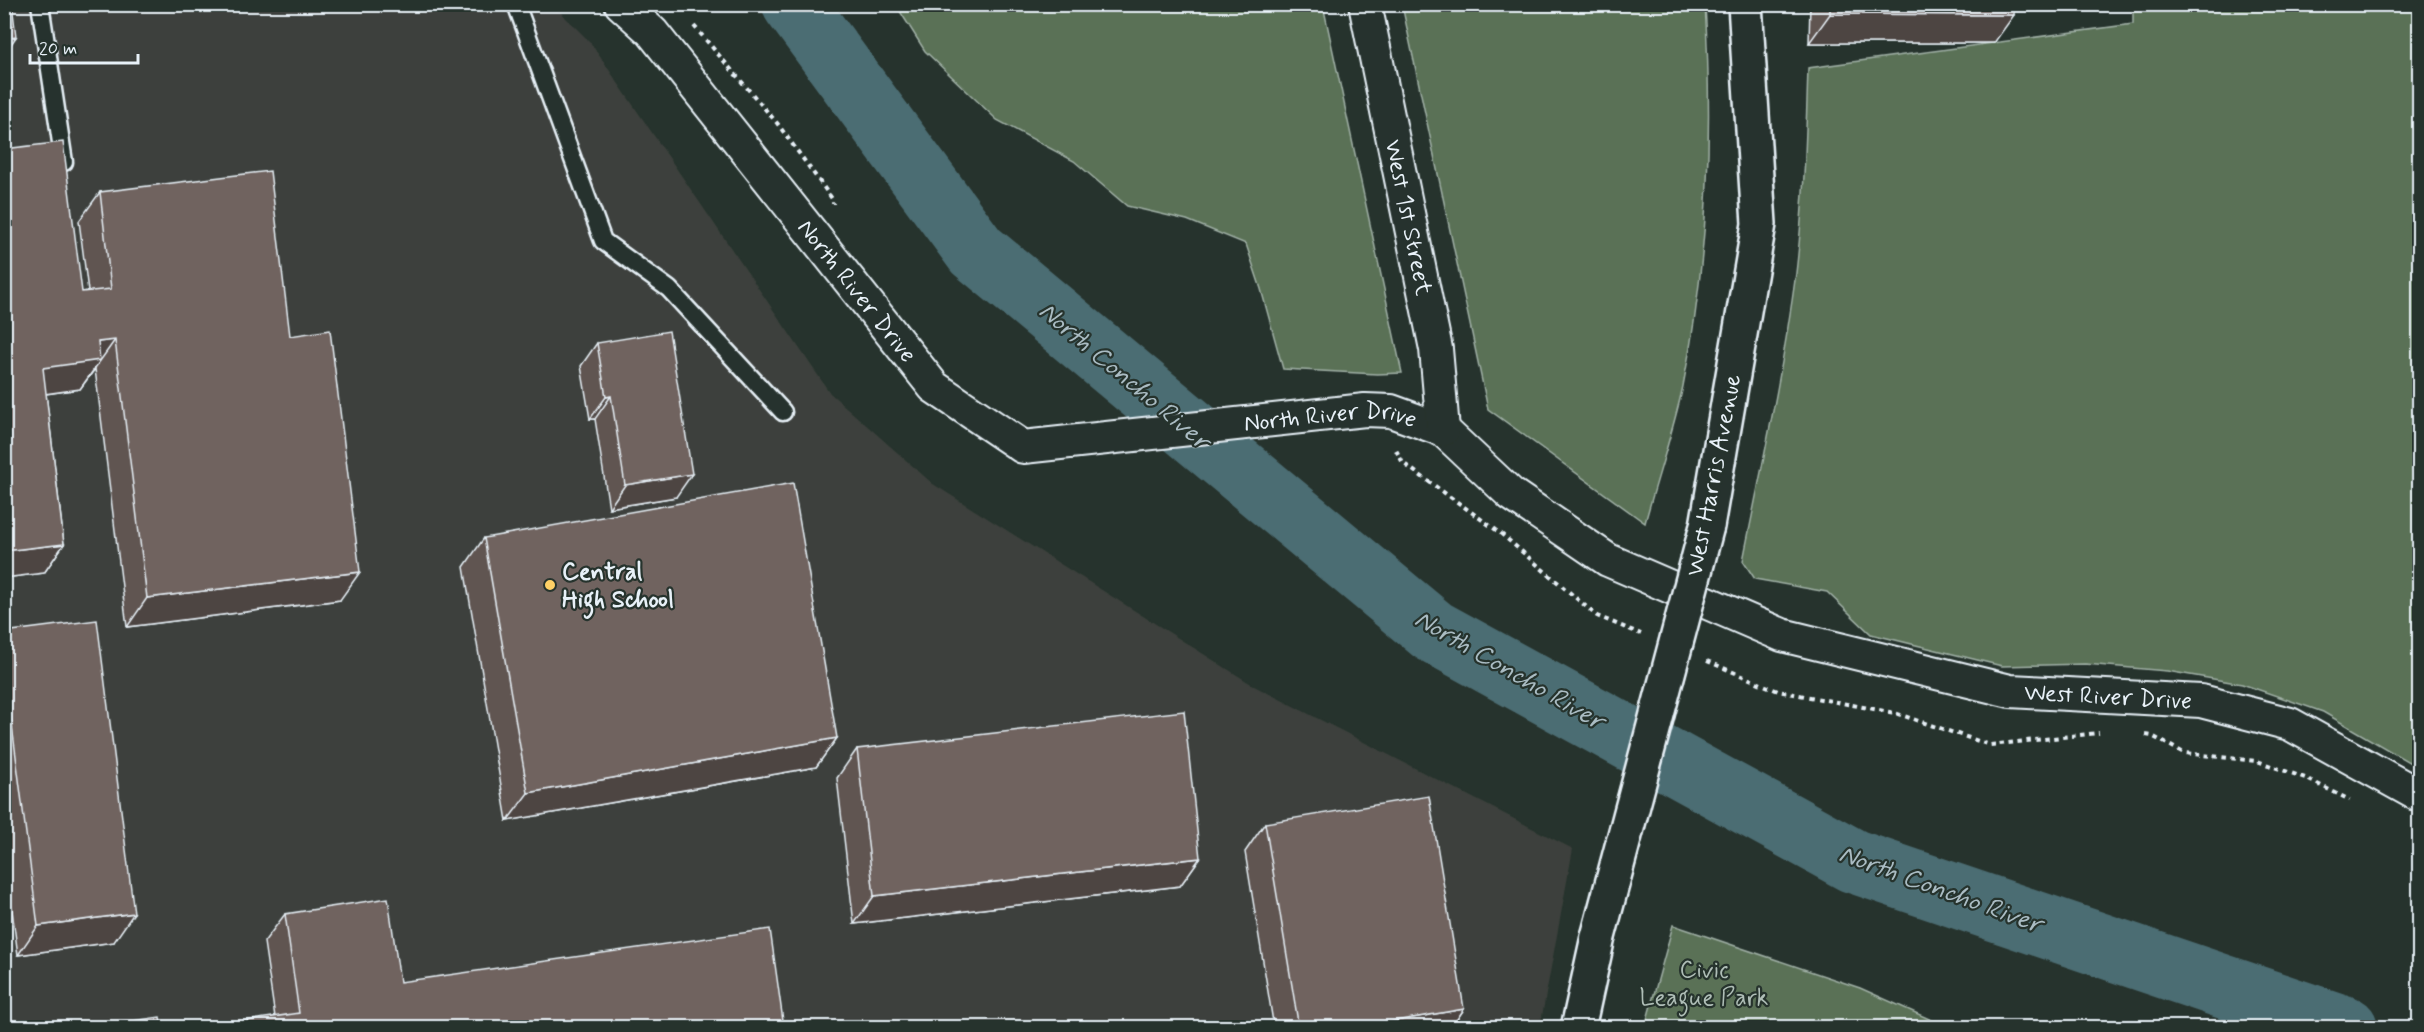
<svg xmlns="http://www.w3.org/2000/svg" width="2424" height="1032" font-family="Mynerve,sans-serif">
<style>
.built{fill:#3c413c}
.green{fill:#5a7156;stroke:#a1b1a7;stroke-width:1.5}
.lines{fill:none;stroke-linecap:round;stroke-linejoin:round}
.river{stroke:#4c6d73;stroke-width:64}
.service-casing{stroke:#e8f1f8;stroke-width:21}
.minor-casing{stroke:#e8f1f8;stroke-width:36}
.tertiary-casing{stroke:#e8f1f8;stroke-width:38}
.path{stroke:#e8f1f8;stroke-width:4;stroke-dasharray:4.5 4.5;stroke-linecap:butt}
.service{stroke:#26332d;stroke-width:16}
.minor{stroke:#26332d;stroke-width:32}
.tertiary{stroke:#26332d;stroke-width:33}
.tertiary-bridge-casing{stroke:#e8f1f8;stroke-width:38;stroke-linecap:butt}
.tertiary-bridge{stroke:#26332d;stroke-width:33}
.wall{fill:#605551;stroke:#e8f1f8;stroke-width:1.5}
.shaded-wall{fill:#4e4542;stroke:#e8f1f8;stroke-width:1.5}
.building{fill:#70635e;stroke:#e8f1f8;stroke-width:1.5}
.poi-dot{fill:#ffd166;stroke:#26332d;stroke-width:2}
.labels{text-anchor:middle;stroke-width:4.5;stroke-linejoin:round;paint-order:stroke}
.street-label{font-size:24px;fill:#e8f1f8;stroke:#26332d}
.poi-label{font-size:24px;font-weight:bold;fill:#e8f1f8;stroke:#26332d;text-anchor:start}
.park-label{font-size:24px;fill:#afbeb7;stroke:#26332d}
.water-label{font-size:26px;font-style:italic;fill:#aabcc3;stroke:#26332d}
</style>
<rect width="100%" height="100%" fill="#26332d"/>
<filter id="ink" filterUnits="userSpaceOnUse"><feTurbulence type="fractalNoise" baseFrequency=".0167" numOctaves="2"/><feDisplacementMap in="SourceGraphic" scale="12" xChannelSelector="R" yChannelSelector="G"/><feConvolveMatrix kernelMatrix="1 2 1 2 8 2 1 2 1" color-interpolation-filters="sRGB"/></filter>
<g filter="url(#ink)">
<polygon class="built" points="5,5 553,5 590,42 830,393 933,484 1256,687 1573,849 1540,1027 5,1028"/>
<g class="green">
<polygon points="896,5 1323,5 1402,373 1377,374 1283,369 1261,289 1246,244 1187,220 1127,206 1074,161 997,120 925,51"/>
<path d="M1402,5h303c8,127 3,256 -22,381 -10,46 -26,92 -38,137l-157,-114z"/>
<path d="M2133,5h286v763l-96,-56 -81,-28 -75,-13 -82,-7 -83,2 -131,-32 -44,-42 -72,-13 -12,-18c19,-95 40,-191 53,-288 8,-68 10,-136 12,-205l325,-44z"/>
<polygon points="1673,925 1860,988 1947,1027 1645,1027"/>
</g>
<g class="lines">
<polyline class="river" points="794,4 976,251 1433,631 1853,861 2346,1028"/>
<defs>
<g id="service">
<polyline points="40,4 64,162"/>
<polyline points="516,4 603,241 669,289 783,412"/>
</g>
<g id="minor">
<path id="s1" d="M621,4l31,28 282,355 89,60 342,-37 26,1 52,19 68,64 97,66 174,75 228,56 191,10 89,23 130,72"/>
<path id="s2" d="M1365,4l71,345 7,81"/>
</g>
<g id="tertiary">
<polyline points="1707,526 1759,224 1745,4"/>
<polyline points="1578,1028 1598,937"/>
</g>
</defs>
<use href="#service" class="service-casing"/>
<use href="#minor" class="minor-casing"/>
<use href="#tertiary" class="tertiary-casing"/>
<g class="path">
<polyline points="694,26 777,123 833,200 833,204"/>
<polyline points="1396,450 1403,463 1499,532 1597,616 1641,634"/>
<polyline points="1707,661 1778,691 1895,713 1990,745 2099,733"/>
<polyline points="2146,735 2152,736 2184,753 2257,761 2305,778 2350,800"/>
</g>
<use href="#service" class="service"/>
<use href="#minor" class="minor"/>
<use href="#tertiary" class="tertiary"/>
<defs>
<polyline id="tertiary-bridge" points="1598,937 1707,526"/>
</defs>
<use href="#tertiary-bridge" class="tertiary-bridge-casing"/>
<use href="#tertiary-bridge" class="tertiary-bridge"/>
</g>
<g class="wall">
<polygon points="1810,4 2014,4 1994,43 1809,43"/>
<polygon points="4,149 82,292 88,291 79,221 100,192 290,336 340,600 127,627 95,369 80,389 46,394 64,544 44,573 4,578"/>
<polygon points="597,343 676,497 609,508 595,419 590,419 581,366"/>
<polygon points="484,538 837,738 816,767 507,821 464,567"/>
<polygon points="4,632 114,942 18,955 4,851"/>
<polygon points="857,749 1200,858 1180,886 854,924 837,778"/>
<polygon points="1265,823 1464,1009 1451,1028 1274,1028 1245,852"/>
<polygon points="285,914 400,982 784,1028 275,1017 264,942"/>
</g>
<g class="shaded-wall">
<polygon points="1830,14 2014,15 1994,43 1809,43"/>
<polygon points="16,37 5,53 4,53 4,39"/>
<polygon points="115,340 80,389 23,397 43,368 98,342"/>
<polygon points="611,396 595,419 590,419 606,397"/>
<polygon points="692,474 676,497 609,508 625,485"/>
<polygon points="64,544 44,573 4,578 4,551"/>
<polygon points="360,572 340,600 127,627 147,598"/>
<polygon points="837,738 816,767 507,821 528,793"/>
<polygon points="1200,858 1180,886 854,924 874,896"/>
<polygon points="134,913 114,942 18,955 38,926"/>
<polygon points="1464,1009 1451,1028 1355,1028"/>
</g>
<g class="building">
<polygon points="4,4 12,4 16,37 4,39"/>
<polygon points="1830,4 2014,4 2014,15 1830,14"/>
<polygon points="63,142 82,292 111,289 100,192 270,171 290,336 330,330 360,572 147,598 115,340 98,342 100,360 43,368 64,544 4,551 4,149"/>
<polygon points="669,331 692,474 625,485 611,396 606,397 597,343"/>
<polygon points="793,483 837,738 528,793 484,538"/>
<polygon points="97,620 134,913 38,926 4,664 4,632"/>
<polygon points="1184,711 1200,858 874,896 857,749"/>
<polygon points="1429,796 1464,1009 1355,1028 1299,1028 1265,823"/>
<polygon points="388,898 400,982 770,929 784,1028 200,1028 299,1013 285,914"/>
<polygon points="160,1017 162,1028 84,1028"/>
</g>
</g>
<circle class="poi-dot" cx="550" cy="585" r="6"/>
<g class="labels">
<g class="street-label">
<text dy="8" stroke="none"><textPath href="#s2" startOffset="218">West 1st Street</textPath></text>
<text dy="8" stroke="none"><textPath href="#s1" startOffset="372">North River Drive</textPath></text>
<text dy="8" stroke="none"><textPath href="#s1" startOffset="912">North River Drive</textPath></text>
<text transform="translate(1713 475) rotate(-79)" y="8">West Harris Avenue</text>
<text dy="8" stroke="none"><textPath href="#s1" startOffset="1761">West River Drive</textPath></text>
</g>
<g class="poi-label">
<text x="562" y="579">Central<tspan x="562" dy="28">High School</tspan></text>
</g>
<g class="park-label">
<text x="1704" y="977">Civic<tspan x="1704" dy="28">League Park</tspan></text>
</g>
<g class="water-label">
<text transform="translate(1125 375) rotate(40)" y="9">North Concho River</text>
<text transform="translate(1510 669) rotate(30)" y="9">North Concho River</text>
<text transform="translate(1941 888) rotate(20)" y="9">North Concho River</text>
</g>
</g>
<rect width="2424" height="1032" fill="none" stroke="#26332d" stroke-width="24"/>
<rect x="12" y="12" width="2400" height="1008" fill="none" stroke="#e8f1f8" stroke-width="2" filter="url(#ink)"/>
<path d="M30 54v9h108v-9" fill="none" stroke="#e8f1f8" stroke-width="3"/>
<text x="39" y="54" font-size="18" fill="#e8f1f8" stroke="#26332d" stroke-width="4.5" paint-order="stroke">20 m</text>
</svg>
